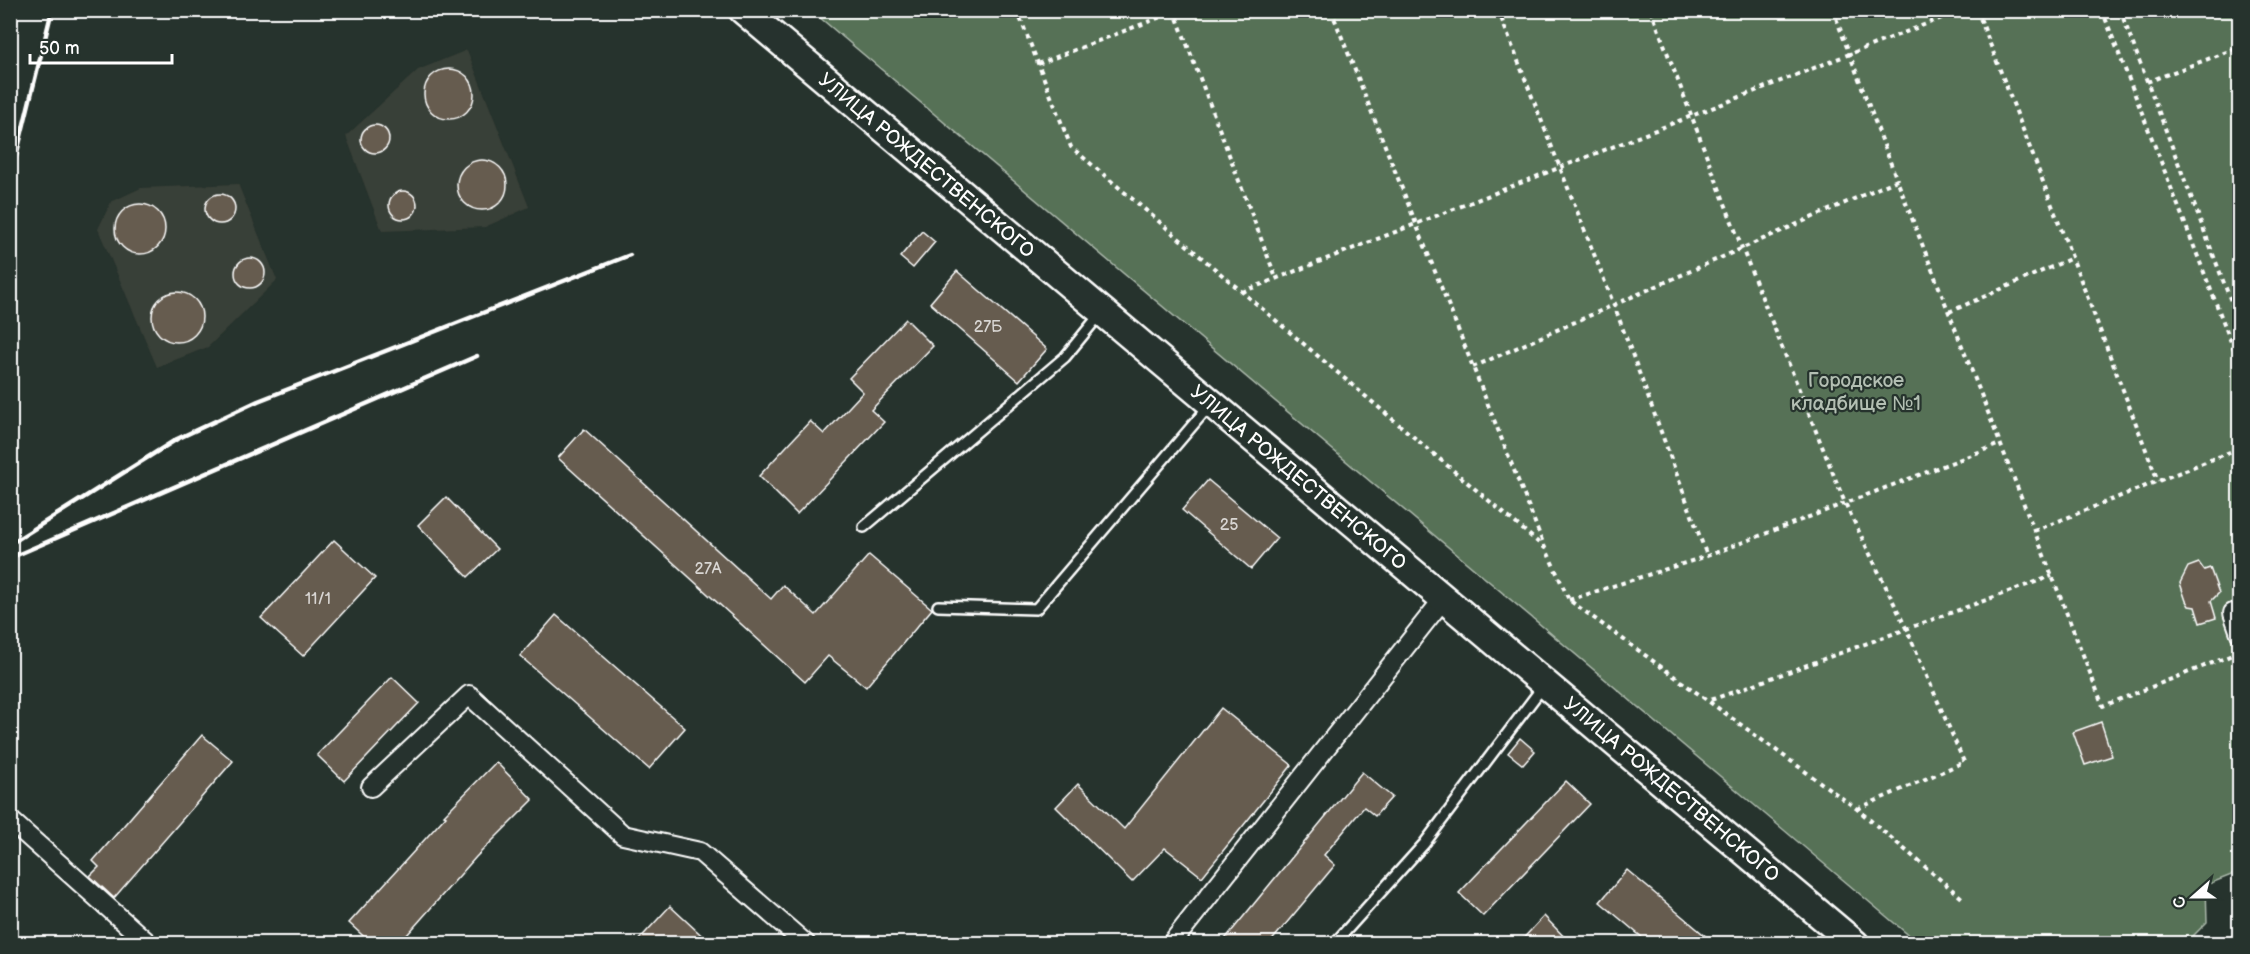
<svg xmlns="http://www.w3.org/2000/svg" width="2250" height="954" font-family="'Balsamiq Sans',sans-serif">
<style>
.built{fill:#393f37}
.green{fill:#577157;stroke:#abb8ab;stroke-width:1.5}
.building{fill:#665c4f;stroke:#fff;stroke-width:1.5}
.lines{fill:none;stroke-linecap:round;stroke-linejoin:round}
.service-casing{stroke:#fff;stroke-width:14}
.minor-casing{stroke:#fff;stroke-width:22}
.secondary-casing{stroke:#fff;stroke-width:32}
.path{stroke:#fff;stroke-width:4;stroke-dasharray:4.5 4.5;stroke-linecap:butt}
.service{stroke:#26332d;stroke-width:9}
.minor{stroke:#26332d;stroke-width:18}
.secondary{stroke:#26332d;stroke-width:27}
.rail{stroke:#fff;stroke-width:4.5}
.labels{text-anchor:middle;stroke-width:4.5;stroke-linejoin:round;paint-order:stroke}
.number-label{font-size:16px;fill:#d9d6d3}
.street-label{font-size:20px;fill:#fff;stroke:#26332d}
.park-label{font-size:20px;fill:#b3bfb3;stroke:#26332d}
</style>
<rect width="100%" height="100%" fill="#26332d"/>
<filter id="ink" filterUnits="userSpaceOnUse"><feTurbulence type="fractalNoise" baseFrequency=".0167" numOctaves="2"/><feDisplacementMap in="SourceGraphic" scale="12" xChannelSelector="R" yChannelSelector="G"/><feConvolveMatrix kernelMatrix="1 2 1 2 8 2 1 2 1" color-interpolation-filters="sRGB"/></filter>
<g filter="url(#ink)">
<g class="built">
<polygon points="467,50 529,207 485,227 382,231 346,136 418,70"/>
<polygon points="238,184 277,280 208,347 157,367 98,229 111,202 141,188"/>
</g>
<polygon class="green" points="812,11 2239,11 2239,872 2206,885 2207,922 2186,943 1918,943"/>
<g class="building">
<circle cx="449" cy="94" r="25"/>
<circle cx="375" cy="139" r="14"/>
<circle cx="482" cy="185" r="25"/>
<circle cx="403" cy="205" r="14"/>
<circle cx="220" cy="209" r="15"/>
<circle cx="140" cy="229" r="25"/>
<polygon points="922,231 935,242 913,268 900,257"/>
<circle cx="250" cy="273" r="15"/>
<polygon points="957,271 1047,349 1019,381 930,303"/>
<circle cx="177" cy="317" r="25"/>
<polygon points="906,319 933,346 871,410 884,422 797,514 759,476 810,421 824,434 863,392 849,378"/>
<polygon points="584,429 771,599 783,585 816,615 869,555 932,609 866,687 828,656 805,682 558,458"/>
<polygon points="1208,480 1277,538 1251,569 1182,510"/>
<polygon points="446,497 497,549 468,577 418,525"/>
<polygon points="334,540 375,578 303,656 261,618"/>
<polygon points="2199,563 2204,570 2210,568 2219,593 2211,601 2216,618 2200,623 2195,607 2189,606 2186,601 2180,583 2188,567"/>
<polygon points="556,615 685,728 649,769 520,656"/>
<polygon points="392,677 419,703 344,781 317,755"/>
<polygon points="1221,708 1292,765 1202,877 1165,848 1132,882 1056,807 1078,784 1124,829"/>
<polygon points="2101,722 2112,756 2085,765 2073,732"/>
<polygon points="202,735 233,761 114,898 90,876 99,867 93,861"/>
<polygon points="1520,738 1535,751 1523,765 1508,753"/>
<polygon points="496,762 533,800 476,857 399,944 372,944 349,923 446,816 444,815"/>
<polygon points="1362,772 1392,797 1375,816 1364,807 1324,855 1335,865 1269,944 1221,944"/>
<polygon points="1566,781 1590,804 1483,916 1459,893"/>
<polygon points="1627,870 1715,944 1650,944 1600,902"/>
<polygon points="670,906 711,944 635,944"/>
<polygon points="1544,916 1571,944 1518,944"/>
</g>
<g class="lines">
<defs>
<g id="service">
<polyline points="864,527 1065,357 1101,313"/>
<polyline points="938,606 1036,609 1210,405"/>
<polyline points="1334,944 1424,844 1544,685"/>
</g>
<g id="minor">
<polyline points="2233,613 2240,633"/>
<polyline points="371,787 469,695 623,835 700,852 806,944"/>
<polyline points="10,820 149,944"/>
<polyline points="1171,944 1444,598"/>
</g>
<polyline id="secondary" points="743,10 1855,944"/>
</defs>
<use href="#service" class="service-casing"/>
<use href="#minor" class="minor-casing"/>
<use href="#secondary" class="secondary-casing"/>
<g class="path">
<polyline points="1017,10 1071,147 1546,549 1569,600 1857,809 1962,898"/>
<polyline points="1174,10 1276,278"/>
<polyline points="1331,10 1545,548"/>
<polyline points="1498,10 1614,305 1707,556"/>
<polyline points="1651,10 1742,248 1845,503 1907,630 1964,762 1857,809"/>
<polyline points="1833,10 1897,180"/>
<polyline points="1977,10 2158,481"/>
<polyline points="2102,10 2240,365"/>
<polyline points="2120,10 2240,325"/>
<polyline points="1038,64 1179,10"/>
<polyline points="2147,82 2240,47"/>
<polyline points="1242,292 1962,10"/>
<polyline points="1949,312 2072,258"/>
<polyline points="1473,367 1897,180 2103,706 2240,652"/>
<polyline points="2034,531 2240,448"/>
<polyline points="1569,600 1707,556 2000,444"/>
<polyline points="1711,700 2052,576"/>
</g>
<use href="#service" class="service"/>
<use href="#minor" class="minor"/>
<use href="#secondary" class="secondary"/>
<g class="rail">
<polyline points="10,181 52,10"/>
<polyline points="10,544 177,439 258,401 630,255"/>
<polyline points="10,558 477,356"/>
</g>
</g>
</g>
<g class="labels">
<g class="number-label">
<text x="988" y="332">27Б</text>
<text x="1229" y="530">25</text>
<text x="708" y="574">27А</text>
<text x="318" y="604">11/1</text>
</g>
<g class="street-label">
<text transform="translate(927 165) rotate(40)" y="7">УЛИЦА РОЖДЕСТВЕНСКОГО</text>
<text transform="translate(1299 477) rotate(40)" y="7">УЛИЦА РОЖДЕСТВЕНСКОГО</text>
<text transform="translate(1672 789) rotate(40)" y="7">УЛИЦА РОЖДЕСТВЕНСКОГО</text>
</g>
<g class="park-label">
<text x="1856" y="387">Городское<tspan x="1856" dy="23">кладбище №1</tspan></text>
</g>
</g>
<rect width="2250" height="954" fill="none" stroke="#26332d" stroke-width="36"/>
<rect x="18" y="18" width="2214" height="918" fill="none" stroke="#fff" stroke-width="2" filter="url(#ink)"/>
<g transform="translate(2193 897) rotate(249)" stroke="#26332d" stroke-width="4.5" paint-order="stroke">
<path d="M0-4.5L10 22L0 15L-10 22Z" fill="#ffffff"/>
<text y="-9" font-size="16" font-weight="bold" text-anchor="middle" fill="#ffffff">С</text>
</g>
<path d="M30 54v9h142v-9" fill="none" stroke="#ffffff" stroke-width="3"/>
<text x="39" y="54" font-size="18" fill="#ffffff" stroke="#26332d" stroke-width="4.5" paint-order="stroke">50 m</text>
</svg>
